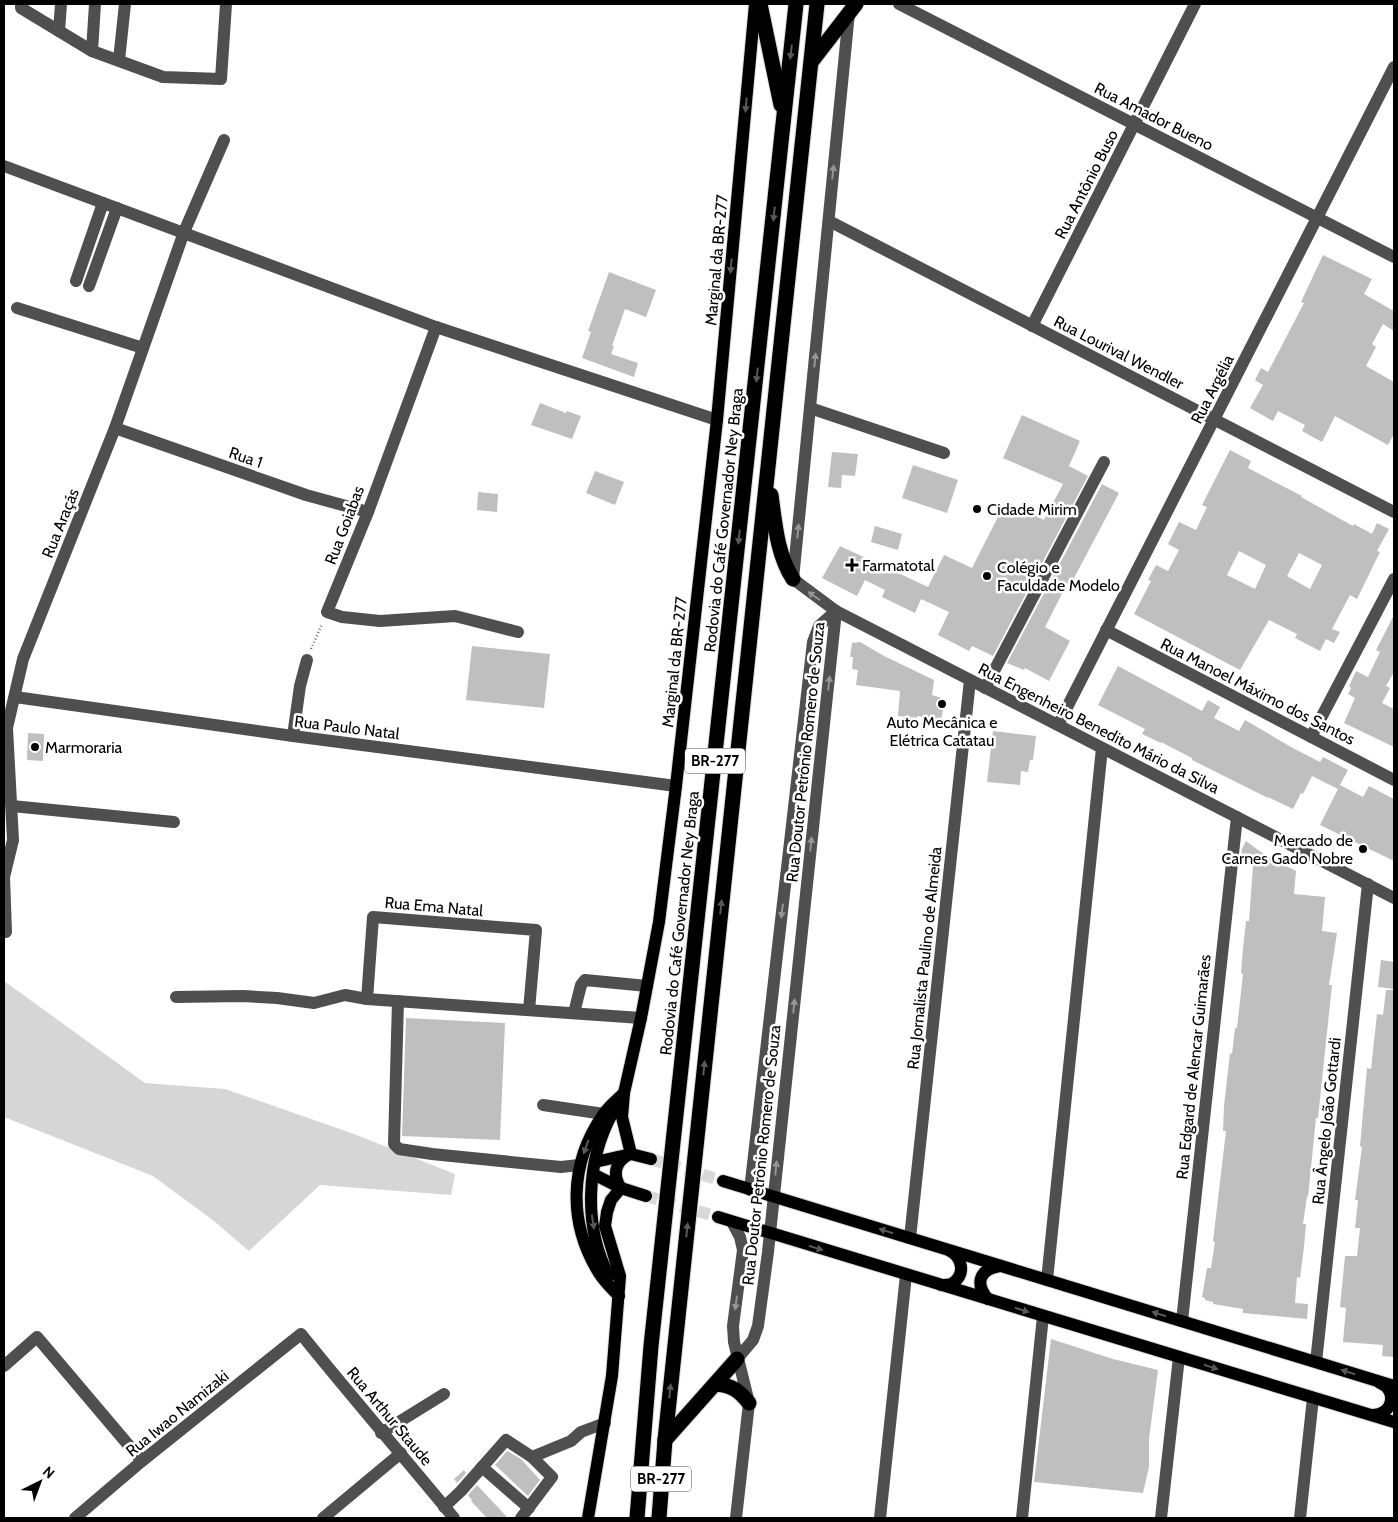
<svg xmlns="http://www.w3.org/2000/svg" width="1398" height="1522" font-family="Cabin,sans-serif">
<style>
.green{fill:#d6d6d6}
.building{fill:#bfbfbf;fill-rule:evenodd}
.lines{fill:none;stroke-linecap:round;stroke-linejoin:round}
.major-tunnel{stroke:#d9d9d9;stroke-width:12;stroke-dasharray:12 6;stroke-linecap:butt}
.major-casing{stroke:#dbdbdb;stroke-width:14}
.highway-casing{stroke:#dbdbdb;stroke-width:17}
.path{stroke:#717171;stroke-width:2.5;stroke-dasharray:1 2.5;stroke-linecap:butt}
.minor{stroke:#4f4f4f;stroke-width:12}
.major{stroke:#000;stroke-width:12}
.highway{stroke:#000;stroke-width:15}
.oneway{fill:#595959}
.oneway2{fill:#959595}
.poi-dot{fill:#000;stroke:#fff;stroke-width:2}
.labels{text-anchor:middle;stroke-width:5;stroke-linejoin:round;paint-order:stroke}
.shield{fill:#fff;stroke:#4c4c4c;stroke-width:1}
.shield-label{font-size:15px;font-weight:bold;fill:#000}
.street-label{font-size:16px;fill:#000;stroke:#fff}
.poi-label{font-size:16px;fill:#000;stroke:#fff;text-anchor:start}
</style>
<rect width="100%" height="100%" fill="#fff"/>
<polygon class="green" points="4,981 145,1083 225,1089 354,1134 455,1174 451,1195 320,1185 249,1251 214,1221 153,1176 4,1117"/>
<g class="building">
<polygon points="1323,255 1372,279 1364,294 1394,311 1394,331 1383,324 1372,344 1376,347 1366,366 1394,382 1394,434 1388,445 1335,416 1322,442 1302,431 1305,425 1278,411 1273,421 1250,408 1263,385 1255,380 1261,368 1268,372 1304,303 1301,302"/>
<polygon points="609,272 656,290 646,317 625,309 612,346 614,346 611,354 638,363 634,377 582,358 591,332 588,331"/>
<polygon points="540,403 566,413 567,411 581,416 572,439 531,425"/>
<polygon points="1022,415 1080,441 1069,466 1088,476 993,656 972,646 969,651 938,635 949,612 921,599 915,613 882,597 885,590 865,580 857,596 822,578 840,546 928,587 944,555 972,568 1006,501 1044,520 1063,484 1003,458"/>
<path d="M1230,450l21,11 -3,7 54,28 -1,1 52,29 1,-2 18,10 5,-11 12,6 -12,22 3,1 -23,47 -7,-4 -18,34 8,3 -6,11 -8,-4 -6,12 -25,-13 2,-4 -28,-14 -29,50 -106,-56 17,-33 -3,-1 8,-15 12,6 11,-21 -11,-6 11,-22 17,8 11,-23 -5,-2zM1239,551l27,14 -11,24 -28,-14zM1299,553l23,12 -12,24 -23,-13z"/>
<polygon points="832,452 858,454 855,476 842,475 841,488 828,487"/>
<polygon points="913,465 958,480 947,513 902,498"/>
<polygon points="595,471 624,482 615,505 586,493"/>
<polygon points="1102,484 1119,493 1073,580 1070,578 1045,627 1070,641 1049,681 1025,668 1024,670 1007,663"/>
<polygon points="478,492 498,494 497,512 477,510"/>
<polygon points="875,526 902,534 898,550 871,542"/>
<polygon points="1394,615 1394,672 1386,686 1390,688 1382,703 1394,709 1394,747 1344,723 1355,698 1348,694 1351,688 1349,686 1356,671 1368,677 1380,652 1376,650"/>
<polygon points="860,642 884,656 934,680 932,695 945,699 941,720 917,716 917,718 898,716 900,691 856,685 858,670 852,669 853,657 850,657 852,643"/>
<polygon points="472,646 550,654 544,708 466,700"/>
<polygon points="1118,666 1202,711 1208,700 1220,707 1214,718 1239,731 1245,720 1291,747 1320,762 1323,757 1348,770 1340,785 1363,797 1369,786 1394,799 1394,861 1320,825 1338,789 1312,776 1303,794 1301,793 1293,809 1268,797 1268,798 1192,760 1192,758 1161,742 1161,743 1142,734 1145,729 1098,705"/>
<polygon points="993,731 1036,736 1033,760 1030,760 1028,772 1021,771 1020,785 987,782"/>
<polygon points="28,733 44,734 43,761 27,760"/>
<polygon points="1246,841 1265,855 1296,871 1294,894 1325,897 1322,931 1337,933 1329,985 1332,985 1318,1118 1316,1118 1308,1197 1307,1196 1303,1224 1306,1224 1304,1247 1300,1278 1297,1277 1295,1303 1308,1304 1307,1319 1243,1313 1243,1309 1213,1304 1213,1302 1205,1300 1205,1298 1202,1297 1207,1268 1211,1268 1215,1242 1213,1241 1226,1131 1223,1131 1224,1106 1230,1053 1232,1054 1235,1028 1237,1028 1243,974 1241,973 1243,948 1246,921 1249,921 1253,866 1241,865 1242,849"/>
<polygon points="1381,960 1394,962 1394,989 1378,987"/>
<polygon points="1386,990 1394,990 1394,1357 1382,1356 1383,1345 1343,1342 1346,1308 1340,1307 1345,1256 1357,1256 1360,1228 1355,1228 1358,1200 1355,1200 1362,1147 1360,1146 1367,1068 1371,1069 1377,1014 1383,1015"/>
<polygon points="406,1018 505,1023 500,1140 402,1136"/>
<polygon points="1051,1339 1113,1359 1158,1370 1149,1439 1149,1467 1143,1493 1034,1482"/>
<polygon points="507,1451 521,1459 540,1480 528,1496 495,1465"/>
<polygon points="464,1470 466,1473 457,1483 454,1479"/>
<polygon points="477,1485 508,1518 487,1518 471,1501 472,1500 468,1495"/>
</g>
<g class="lines">
<g class="major-tunnel">
<polyline points="651,1159 723,1181"/>
<polyline points="646,1196 718,1217"/>
</g>
<defs>
<g id="major">
<polyline points="631,1154 622,1117 624,1093 641,1018 659,922 676,786 717,420 755,4"/>
<polyline points="595,1162 631,1154 651,1159"/>
<polyline points="593,1174 621,1188 646,1196"/>
<polyline points="723,1181 1394,1386"/>
<path d="M621,1188c-9,-12 -6,-26 7,-33"/>
<polyline points="718,1217 1394,1422"/>
<path d="M609,1276c-26,-49 -23,-116 4,-164"/>
<path d="M941,1285c3,0 9,0 12,-2 13,-9 9,-26 -3,-32"/>
<path d="M619,1296c-7,-7 -15,-15 -20,-23 -31,-50 -30,-109 4,-158 5,-8 14,-15 21,-22"/>
<path d="M988,1299c-14,-16 -8,-30 12,-33"/>
<path d="M1373,1415c20,0 25,-25 7,-32"/>
<polyline points="588,1518 612,1376 620,1276 605,1226 607,1212 611,1200 621,1188"/>
</g>
<g id="highway">
<polyline points="760,4 781,105"/>
<polyline points="812,61 856,4"/>
<path d="M771,495c4,29 6,59 22,84"/>
<path d="M715,1384c16,1 24,6 34,19"/>
<polyline points="665,1440 737,1359"/>
<polyline points="637,1518 651,1346 796,4"/>
<polyline points="659,1518 665,1440 817,4"/>
</g>
</defs>
<use href="#major" class="major-casing"/>
<use href="#highway" class="highway-casing"/>
<polyline class="path" points="311,649 322,624"/>
<g class="minor">
<polyline points="21,4 21,8 92,51 163,77 221,79 226,4"/>
<polyline points="899,4 1394,257"/>
<polyline points="849,13 793,579 836,611 1394,898"/>
<polyline points="59,31 61,4"/>
<polyline points="92,51 95,4"/>
<polyline points="119,60 125,4"/>
<polyline points="4,166 436,327 717,420"/>
<polyline points="829,221 1394,512"/>
<polyline points="76,281 103,203"/>
<polyline points="89,286 117,208"/>
<polyline points="17,308 143,348"/>
<polyline points="1032,326 1195,4"/>
<polyline points="436,327 368,512 327,612 342,617 380,621 455,616 518,632"/>
<polyline points="810,408 944,453"/>
<polyline points="115,428 306,495 368,512"/>
<polyline points="1106,630 1394,780"/>
<polyline points="985,688 1104,462"/>
<polyline points="15,697 293,736 676,786"/>
<polyline points="1058,725 1394,67"/>
<polyline points="293,736 300,686 307,660"/>
<polyline points="1311,737 1394,579"/>
<polyline points="12,806 174,822"/>
<polyline points="6,932 4,877 13,840 7,728 23,659 115,428 184,232 224,140"/>
<polyline points="176,997 243,996 277,998 314,1003 345,995 367,999 641,1018"/>
<polyline points="367,999 373,917 536,930 529,1010"/>
<polyline points="398,1001 394,1144 399,1149 432,1154 561,1167 579,1165"/>
<polyline points="574,1013 581,985 585,980 647,986"/>
<polyline points="543,1105 604,1114"/>
<polyline points="750,1190 813,642 819,626 836,611"/>
<polyline points="732,1222 740,1237 743,1250 733,1326 734,1342 749,1403 736,1518"/>
<polyline points="910,1238 970,680"/>
<polyline points="1047,1280 1102,748"/>
<polyline points="1182,1321 1237,817"/>
<polyline points="737,1359 753,1340 758,1326 768,1252 836,611"/>
<polyline points="1316,1362 1368,884"/>
<polyline points="4,1366 37,1337 142,1461"/>
<polyline points="381,1433 444,1394"/>
<polyline points="532,1457 571,1441 581,1432 605,1423"/>
<polyline points="482,1467 529,1508"/>
<polyline points="444,1507 461,1491 506,1440 532,1457 552,1477 521,1518"/>
<path d="M75,1518l67,-57 159,-127c50,62 102,122 153,184"/>
<polyline points="323,1518 401,1453"/>
<polyline points="880,1518 906,1275"/>
<polyline points="1022,1518 1043,1316"/>
<polyline points="1161,1518 1179,1357"/>
<polyline points="1300,1518 1313,1398"/>
</g>
<use href="#major" class="major"/>
<use href="#highway" class="highway"/>
</g>
<defs><path id="oneway-solid" d="M-6-.8H1V-3.2L6.5 0L1 3.2V.8H-6Z" transform="scale(1.25)"/></defs>
<g class="oneway">
<use href="#oneway-solid" transform="translate(791 52) rotate(96)"/>
<use href="#oneway-solid" transform="translate(746 105) rotate(95)"/>
<use href="#oneway-solid" transform="translate(774 214) rotate(96)"/>
<use href="#oneway-solid" transform="translate(731 266) rotate(95)"/>
<use href="#oneway-solid" transform="translate(757 375) rotate(96)"/>
<use href="#oneway-solid" transform="translate(739 537) rotate(96)"/>
<use href="#oneway-solid" transform="translate(721 907) rotate(-84)"/>
<use href="#oneway-solid" transform="translate(704 1068) rotate(-84)"/>
<use href="#oneway-solid" transform="translate(586 1147) rotate(110)"/>
<use href="#oneway-solid" transform="translate(593 1222) rotate(81)"/>
<use href="#oneway-solid" transform="translate(687 1230) rotate(-84)"/>
<use href="#oneway-solid" transform="translate(886 1231) rotate(-163)"/>
<use href="#oneway-solid" transform="translate(816 1248) rotate(17)"/>
<use href="#oneway-solid" transform="translate(1022 1310) rotate(17)"/>
<use href="#oneway-solid" transform="translate(1159 1314) rotate(-163)"/>
<use href="#oneway-solid" transform="translate(1211 1367) rotate(17)"/>
<use href="#oneway-solid" transform="translate(1348 1372) rotate(-163)"/>
<use href="#oneway-solid" transform="translate(670 1391) rotate(-84)"/>
</g>
<g class="oneway2">
<use href="#oneway-solid" transform="translate(833 172) rotate(-84)"/>
<use href="#oneway-solid" transform="translate(815 360) rotate(-84)"/>
<use href="#oneway-solid" transform="translate(798 531) rotate(-84)"/>
<use href="#oneway-solid" transform="translate(814 596) rotate(-145)"/>
<use href="#oneway-solid" transform="translate(829 683) rotate(-84)"/>
<use href="#oneway-solid" transform="translate(811 844) rotate(-84)"/>
<use href="#oneway-solid" transform="translate(782 911) rotate(97)"/>
<use href="#oneway-solid" transform="translate(794 1006) rotate(-84)"/>
<use href="#oneway-solid" transform="translate(776 1168) rotate(-84)"/>
<use href="#oneway-solid" transform="translate(736 1303) rotate(98)"/>
</g>
<g class="poi-dot">
<circle cx="977" cy="509" r="5"/>
<path d="M849.5 557.5h5v5h5v5h-5v5h-5v-5h-5v-5h5z"/>
<circle cx="987" cy="576" r="5"/>
<circle cx="942" cy="704" r="5"/>
<circle cx="35" cy="747" r="5"/>
<circle cx="1363" cy="849" r="5"/>
</g>
<g class="labels">
<g class="shield">
<rect x="685" y="748.5" width="60" height="25" rx="4"/>
<rect x="631" y="1466.5" width="60" height="25" rx="4"/>
</g>
<g class="shield-label">
<text x="715" y="766">BR-277</text>
<text x="661" y="1484">BR-277</text>
</g>
<g class="street-label">
<text transform="translate(1154 116) rotate(27)" y="6">Rua Amador Bueno</text>
<text transform="translate(1086 184) rotate(-63)" y="6">Rua Antônio Buso</text>
<text transform="translate(716 260) rotate(-85)" y="6">Marginal da BR-277</text>
<text transform="translate(1119 352) rotate(27)" y="6">Rua Lourival Wendler</text>
<text transform="translate(1212 389) rotate(-63)" y="6">Rua Argélia</text>
<text transform="translate(246 457) rotate(19)" y="6">Rua 1</text>
<text transform="translate(723 520) rotate(-84)" y="6">Rodovia do Café Governador Ney Braga</text>
<text transform="translate(60 523) rotate(-68)" y="6">Rua Araçás</text>
<text transform="translate(344 525) rotate(-69)" y="6">Rua Goiabas</text>
<text transform="translate(674 662) rotate(-84)" y="6">Marginal da BR-277</text>
<text transform="translate(1258 691) rotate(27)" y="6">Rua Manoel Máximo dos Santos</text>
<text transform="translate(347 727) rotate(7)" y="6">Rua Paulo Natal</text>
<text transform="translate(1099 728) rotate(27)" y="6">Rua Engenheiro Benedito Mário da Silva</text>
<text transform="translate(805 752) rotate(-84)" y="6">Rua Doutor Petrônio Romero de Souza</text>
<text transform="translate(434 906) rotate(5)" y="6">Rua Ema Natal</text>
<text transform="translate(679 923) rotate(-84)" y="6">Rodovia do Café Governador Ney Braga</text>
<text transform="translate(924 958) rotate(-84)" y="6">Rua Jornalista Paulino de Almeida</text>
<text transform="translate(1193 1067) rotate(-84)" y="6">Rua Edgard de Alencar Guimarães</text>
<text transform="translate(1326 1121) rotate(-84)" y="6">Rua Ângelo João Gottardi</text>
<text transform="translate(761 1155) rotate(-84)" y="6">Rua Doutor Petrônio Romero de Souza</text>
<text transform="translate(177 1413) rotate(-39)" y="6">Rua Iwao Namizaki</text>
<text transform="translate(390 1416) rotate(50)" y="6">Rua Arthur Staude</text>
</g>
<g class="poi-label">
<text x="987" y="515">Cidade Mirim</text>
<text x="862" y="571">Farmatotal</text>
<text x="997" y="573">Colégio e<tspan x="997" dy="18">Faculdade Modelo</tspan></text>
<text x="942" y="728" text-anchor="middle">Auto Mecânica e<tspan x="942" dy="18">Elétrica Catatau</tspan></text>
<text x="45" y="753">Marmoraria</text>
<text x="1353" y="846" text-anchor="end">Mercado de<tspan x="1353" dy="18">Carnes Gado Nobre</tspan></text>
</g>
</g>
<rect width="1398" height="1522" fill="none" stroke="#000000" stroke-width="10"/>
<g transform="translate(40 1482) rotate(42)" stroke="#ffffff" stroke-width="4" paint-order="stroke">
<path d="M0-4L9 19L0 12L-9 19Z" fill="#000000"/>
<text y="-8" font-size="14" font-weight="bold" text-anchor="middle" fill="#000000">N</text>
</g>
</svg>
